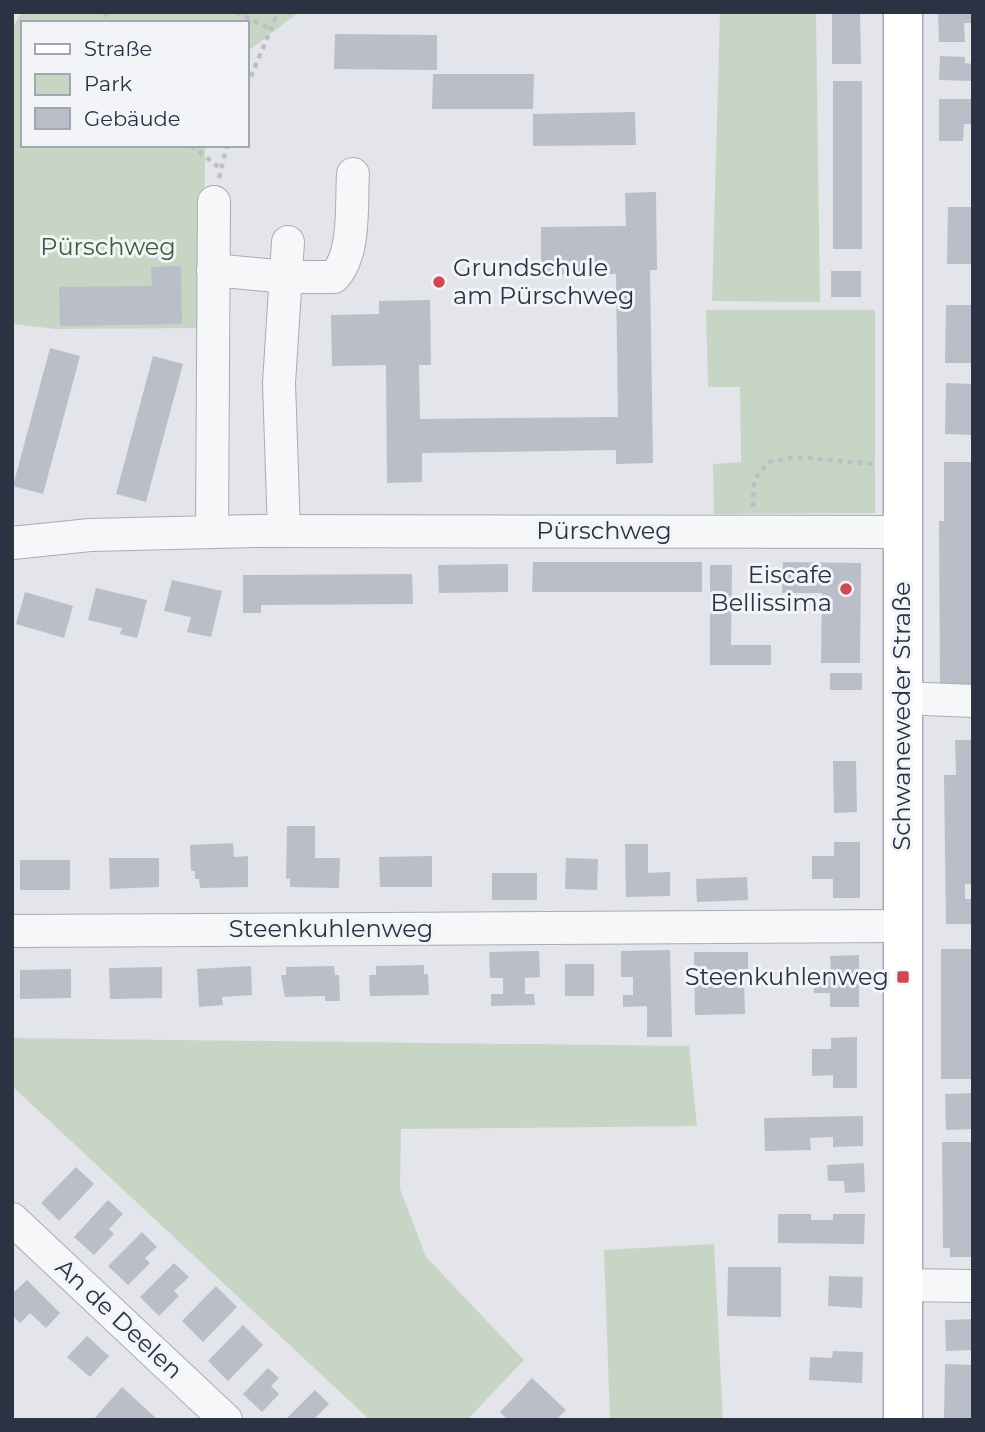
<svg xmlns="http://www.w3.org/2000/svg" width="985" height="1432" font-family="Montserrat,sans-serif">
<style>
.green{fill:#c7d5c4}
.building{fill:#babec8}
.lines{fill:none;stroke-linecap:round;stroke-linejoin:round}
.minor-casing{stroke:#a8acb5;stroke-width:34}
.major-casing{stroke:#a2a9b7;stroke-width:41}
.path{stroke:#bcc0c6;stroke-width:4.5;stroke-dasharray:5 5;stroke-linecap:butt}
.minor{stroke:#f5f7f9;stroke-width:32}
.major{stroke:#fff;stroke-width:38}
.poi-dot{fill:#cf4856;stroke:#f2f4f8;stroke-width:2.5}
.labels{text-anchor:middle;stroke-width:6;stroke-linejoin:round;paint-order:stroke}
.park-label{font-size:24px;fill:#3d5f37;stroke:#f2f4f8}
.poi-label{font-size:24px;fill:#2a3243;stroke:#f2f4f8;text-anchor:end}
.street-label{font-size:24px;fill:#2a3243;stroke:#f2f4f8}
</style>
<rect width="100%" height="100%" fill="#e3e5eb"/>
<g class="green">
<polygon points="22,12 299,12 247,52 247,23 23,23 23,145 205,145 204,328 56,329 12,324 12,28"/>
<polygon points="720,12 816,12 820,302 712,301"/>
<polygon points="706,310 875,310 875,513 714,514 713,464 741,462 740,387 708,387"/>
<polygon points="12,1038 689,1046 697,1126 401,1129 400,1189 426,1257 524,1360 467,1420 370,1420 12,1086"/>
<polygon points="714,1244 723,1420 610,1420 604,1250"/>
</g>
<g class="building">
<polygon points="832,12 860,12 861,64 832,64"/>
<polygon points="938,12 973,12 973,23 964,23 965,42 939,42"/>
<polygon points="335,34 437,35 437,70 334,69"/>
<polygon points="940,56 965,57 965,63 973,64 973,81 939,80"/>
<polygon points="433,74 534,74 533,109 432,109"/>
<rect x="833" y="81" width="29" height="168"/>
<polygon points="939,99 973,99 973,124 964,124 963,141 939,141"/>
<polygon points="635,112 636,145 533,146 533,114"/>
<polygon points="656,192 657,270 650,270 653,463 616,464 616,450 422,453 422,482 387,483 386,365 332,366 331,315 379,314 379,301 430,300 431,365 419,365 420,419 618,417 616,274 541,275 541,227 626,226 625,193"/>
<polygon points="948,207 973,207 973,264 947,264"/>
<polygon points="181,266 182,324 60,326 59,287 152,286 151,267"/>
<rect x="831" y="271" width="30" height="26"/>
<polygon points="946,305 973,305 973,363 945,363"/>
<polygon points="50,348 80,356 43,494 13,486"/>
<polygon points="153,356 183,364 146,502 116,494"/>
<polygon points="946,383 973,384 973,435 945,434"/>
<polygon points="944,462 971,462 973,687 940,687 939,521 944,521"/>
<polygon points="533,562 702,562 702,592 532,592"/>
<polygon points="783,562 861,563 860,663 821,663 822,593 782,593"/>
<polygon points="508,564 508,592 439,593 438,565"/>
<polygon points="710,565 732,565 731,645 771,645 771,665 710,665"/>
<polygon points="412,574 413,604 261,605 261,613 243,613 243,575"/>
<polygon points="172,580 222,591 211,637 187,632 191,617 164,611"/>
<polygon points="96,588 147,600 137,638 120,634 122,628 88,620"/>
<polygon points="25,592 73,606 64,638 16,624"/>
<rect x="830" y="673" width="32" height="17"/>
<polygon points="955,740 973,740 973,884 965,884 965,899 973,899 973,924 946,924 944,775 956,775"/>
<polygon points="833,761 856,761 857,812 834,813"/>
<polygon points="287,826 315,826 315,858 340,858 339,888 290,887 290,878 286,879"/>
<polygon points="834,842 860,842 860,898 833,898 833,879 812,879 812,856 834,856"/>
<polygon points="233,843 234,857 248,856 248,887 200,888 199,879 195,879 195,871 191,871 190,845"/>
<polygon points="625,844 648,844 648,873 670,872 670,896 626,897"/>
<polygon points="432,856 432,887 380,887 379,857"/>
<polygon points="109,858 159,858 159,887 110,889"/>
<polygon points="566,858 598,859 597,890 565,889"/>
<rect x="20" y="860" width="50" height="30"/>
<rect x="492" y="873" width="45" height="27"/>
<polygon points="747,877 748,900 697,902 696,879"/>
<rect x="941" y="949" width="32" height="130"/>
<polygon points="670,950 672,1037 647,1037 647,1006 623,1007 623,995 633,995 633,977 621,977 621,951"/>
<polygon points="539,951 540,977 525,978 525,994 534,994 535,1005 491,1006 491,994 503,994 503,978 490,978 489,952"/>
<polygon points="694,952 748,952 748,977 735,977 735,984 744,984 745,1014 695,1015"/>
<polygon points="859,955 859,1007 830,1007 830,993 814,993 813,972 831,972 830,956"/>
<rect x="565" y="964" width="29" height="32"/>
<polygon points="424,965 424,974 428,974 429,995 370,996 369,975 376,975 376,966"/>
<polygon points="251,966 252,995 222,997 223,1005 199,1007 197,969"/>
<polygon points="334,966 335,975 339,975 340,1001 325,1001 325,996 285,997 281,975 286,975 286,967"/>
<polygon points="162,967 162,998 110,999 109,968"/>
<polygon points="71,969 71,998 20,999 20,970"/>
<polygon points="857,1037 857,1088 833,1088 833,1075 812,1076 812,1049 831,1049 831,1038"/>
<polygon points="973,1093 973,1129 946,1130 945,1094"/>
<polygon points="863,1116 863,1146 833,1147 833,1137 810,1138 811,1150 765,1151 764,1118"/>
<polygon points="942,1142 973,1142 971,1257 950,1257 950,1248 943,1248"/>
<polygon points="864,1163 865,1192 845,1193 844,1181 828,1181 827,1165"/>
<polygon points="76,1167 94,1184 59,1221 41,1203"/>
<polygon points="108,1200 123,1214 109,1229 114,1234 94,1255 74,1237"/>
<polygon points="778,1214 811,1214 811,1220 833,1220 833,1214 865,1214 864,1244 778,1243"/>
<polygon points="142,1232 157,1247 145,1258 150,1263 128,1285 108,1266"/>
<polygon points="174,1263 189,1277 174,1291 179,1296 159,1316 140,1297"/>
<polygon points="728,1267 781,1267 781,1317 727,1316"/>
<polygon points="829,1276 863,1277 862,1308 828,1306"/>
<polygon points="27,1280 60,1313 46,1328 30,1313 20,1323 12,1315 12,1294"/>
<polygon points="216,1286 237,1307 203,1342 182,1321"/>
<polygon points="973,1319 973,1350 946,1351 945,1320"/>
<polygon points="243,1325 263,1345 228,1381 208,1361"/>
<polygon points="87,1336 109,1356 90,1377 67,1357"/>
<polygon points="833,1351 863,1352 862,1383 809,1380 810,1357 832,1358"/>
<polygon points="945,1364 973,1365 973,1418 944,1418"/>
<polygon points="268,1368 279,1378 271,1386 279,1394 262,1412 243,1394"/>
<polygon points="532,1378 566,1410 556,1420 508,1420 500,1412"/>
<polygon points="122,1387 158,1420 93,1420"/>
<polygon points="315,1390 329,1404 313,1420 285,1420"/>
</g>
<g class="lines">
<defs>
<g id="minor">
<path d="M213,270l74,7h47c22,-23 17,-72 19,-103"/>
<polyline points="284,531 279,383 288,242"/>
<polyline points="212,532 214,202"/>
<polyline points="12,543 90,535 256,531 902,532"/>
<polyline points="903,698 973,701"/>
<polyline points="12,931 903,926"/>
<polyline points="12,1219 226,1420"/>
<polyline points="904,1285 973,1286"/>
</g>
<polyline id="major" points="903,12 903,1420"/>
</defs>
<use href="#minor" class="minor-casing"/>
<use href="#major" class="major-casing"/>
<g class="path">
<polyline points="104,12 110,23"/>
<polyline points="236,12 271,29"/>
<polyline points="247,86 278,12"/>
<polyline points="191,145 221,169"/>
<polyline points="219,178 227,145"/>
<polyline points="753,507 754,480 768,462 795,457 874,464"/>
</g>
<use href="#minor" class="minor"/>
<use href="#major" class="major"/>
</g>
<g class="poi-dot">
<circle cx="439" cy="282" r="7"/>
<circle cx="846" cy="589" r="7"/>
<rect x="896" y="970" width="14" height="14" rx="3.5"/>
</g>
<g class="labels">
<g class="park-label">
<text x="108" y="255">Pürschweg</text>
</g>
<g class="poi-label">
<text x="453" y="276" text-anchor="start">Grundschule<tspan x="453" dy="28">am Pürschweg</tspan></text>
<text x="832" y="583">Eiscafe<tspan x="832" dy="28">Bellissima</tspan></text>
<text x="889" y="985">Steenkuhlenweg</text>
</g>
<g class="street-label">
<text x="604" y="539">Pürschweg</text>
<text transform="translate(902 716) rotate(-90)" y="8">Schwaneweder Straße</text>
<text x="331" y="937">Steenkuhlenweg</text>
<text transform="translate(119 1319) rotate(43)" y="8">An de Deelen</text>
</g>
</g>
<rect width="985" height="1432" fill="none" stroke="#2a3243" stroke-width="28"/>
<rect x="21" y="21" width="228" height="126" fill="#f2f4f8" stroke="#a2a6b0" stroke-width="2"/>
<rect x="35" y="44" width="35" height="10" fill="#ffffff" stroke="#a2a6b0" stroke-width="2"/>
<text x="84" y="56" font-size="21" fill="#2a3243">Straße</text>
<rect x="35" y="74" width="35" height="21" fill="#c7d5c4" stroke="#a2a6b0" stroke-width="2"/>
<text x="84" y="91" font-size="21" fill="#2a3243">Park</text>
<rect x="35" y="108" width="35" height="21" fill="#babec8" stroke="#a2a6b0" stroke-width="2"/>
<text x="84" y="126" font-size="21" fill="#2a3243">Gebäude</text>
</svg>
